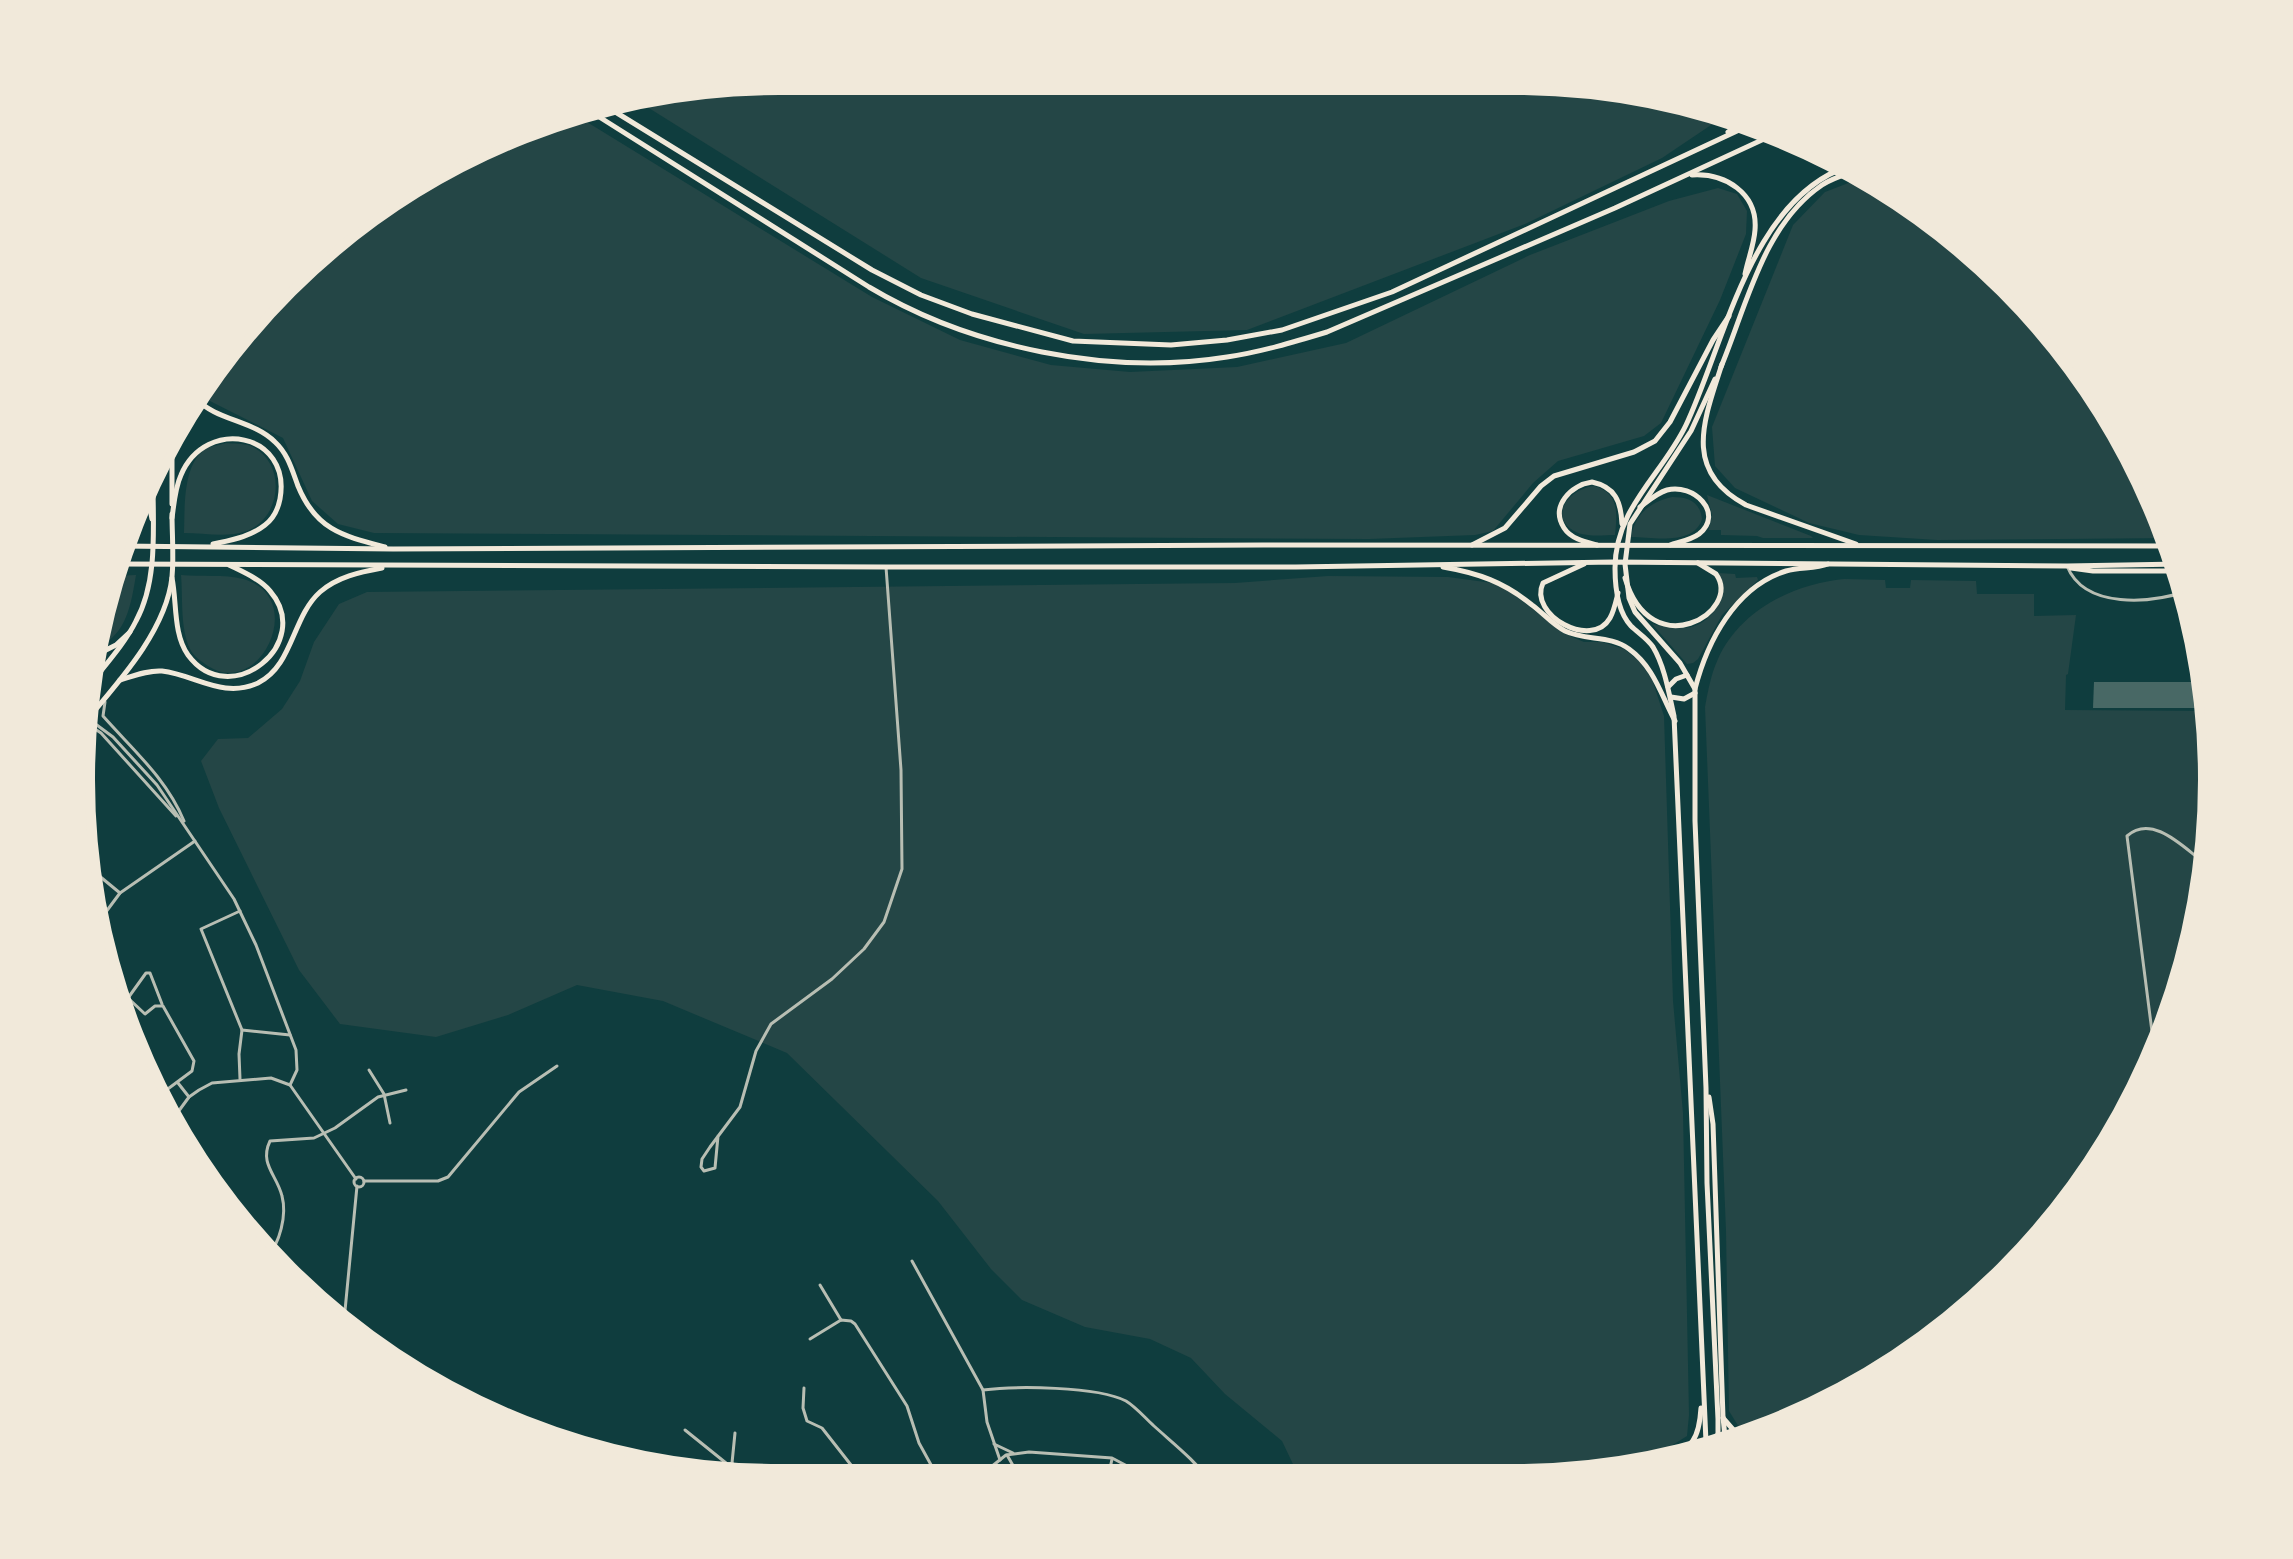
<svg xmlns="http://www.w3.org/2000/svg" width="2293" height="1559" font-family="Raleway,sans-serif">
<style>
.green{fill:#244646}
.building{fill:#486865}
.lines{fill:none;stroke-linecap:round;stroke-linejoin:round}
.minor{stroke:#b8beb3;stroke-width:3}
.primary{stroke:#f1e9da;stroke-width:5}
.trunk{stroke:#f1e9da;stroke-width:5}
.rim{fill:none;stroke:#f1e9da;stroke-width:10}
</style>
<rect width="100%" height="100%" fill="#0f3d3e"/>
<g class="green">
<polygon points="780,76 1513,76 1650,89 1726,115 1662,158 1525,224 1247,330 1084,334 921,278 636,100"/>
<polygon points="569,111 872,297 960,340 1051,365 1130,372 1237,367 1346,343 1530,255 1669,201 1718,188 1737,194 1747,211 1746,234 1720,300 1661,423 1644,436 1558,461 1533,483 1493,531 1475,535 1369,539 374,533 338,524 312,501 283,438 206,399 199,390 222,351 388,195 554,113"/>
<polygon points="1864,177 2011,282 2098,388 2163,510 2172,538 1937,540 1859,535 1809,523 1735,488 1715,466 1712,427 1793,225 1825,192"/>
<path d="M226,443c8,1 17,0 25,3 36,17 31,71 -4,85 -20,7 -43,2 -63,2 1,-25 -2,-70 23,-85 5,-2 13,-3 19,-5z"/>
<path d="M1594,486c26,7 23,28 21,49 -13,0 -33,3 -44,-6 -22,-16 1,-41 23,-43z"/>
<polygon points="1707,495 1811,536 1813,538 1763,538 1757,536 1721,535 1721,530 1709,530 1712,515"/>
<path d="M1672,497c15,0 28,4 30,22 -8,27 -49,18 -71,18 4,-23 19,-35 41,-40z"/>
<path d="M1718,573l17,1 1,4 21,-1 1,3 -36,35 -24,44 -5,4 -6,1 -35,-40c13,3 32,7 45,1 20,-9 33,-34 21,-52z"/>
<path d="M136,575c-5,29 -9,59 -38,72l16,-71z"/>
<path d="M181,575c19,2 44,-1 62,4 66,18 17,121 -35,87 -7,-5 -14,-9 -18,-17 -10,-21 -7,-51 -9,-74z"/>
<polygon points="1328,576 1448,577 1500,584 1565,634 1584,642 1602,642 1624,649 1639,661 1652,679 1664,716 1673,1001 1683,1113 1689,1415 1687,1436 1631,1471 1513,1483 1435,1483 1425,1479 1412,1483 1302,1483 1282,1441 1225,1394 1191,1358 1150,1339 1085,1327 1022,1300 991,1269 938,1201 787,1053 663,1001 577,985 508,1015 436,1037 340,1024 299,970 219,808 201,761 218,739 248,738 282,709 300,681 314,642 339,604 367,592 1235,583"/>
<path d="M1844,579l41,1 1,8h24l1,-8 65,1 1,13h57v22l42,-1 -8,59 -2,1 -1,35 145,1 7,68 -13,137 -40,132 -65,122 -88,107 -106,87 -122,65 -33,10 -8,-7 -13,-21 -3,-180 -21,-524c3,-16 6,-33 13,-48 22,-49 76,-75 126,-80z"/>
</g>
<polygon class="building" points="2094,682 2207,682 2210,708 2093,708"/>
<g class="lines">
<g class="minor">
<path d="M2067,566c18,44 84,37 121,25"/>
<path d="M105,702l-2,14c30,34 63,62 81,105"/>
<polyline points="82,714 113,737 157,785 234,899 256,945 296,1050 297,1070 290,1085"/>
<polyline points="83,727 92,727 101,733 176,816"/>
<polyline points="2212,829 2216,764"/>
<polyline points="86,865 120,893"/>
<polyline points="240,911 201,929 242,1030 239,1054 240,1079"/>
<polyline points="94,928 120,893 195,841"/>
<polyline points="128,998 146,973 150,973 162,1004"/>
<polyline points="123,1005 128,998 145,1014 155,1006 163,1006 194,1061 192,1071 157,1097"/>
<polyline points="242,1030 290,1035"/>
<path d="M2156,1063l-29,-227c25,-22 55,10 75,25l8,-13"/>
<polyline points="369,1070 384,1094 390,1123"/>
<polyline points="178,1083 189,1097"/>
<polyline points="162,1111 178,1112"/>
<polyline points="174,1136 178,1112 189,1097 199,1090 212,1083 271,1078 290,1085 356,1179"/>
<polyline points="718,1136 715,1168 704,1171 701,1167 702,1159 710,1147 740,1107 756,1051 771,1024 832,979 864,949 884,922 902,869 901,770 886,567"/>
<circle cx="359" cy="1182" r="5"/>
<polyline points="364,1181 438,1181 448,1177 519,1092 557,1066"/>
<path d="M267,1257c13,-14 20,-42 15,-61 -5,-21 -23,-32 -12,-55l44,-3 21,-10 43,-31 28,-7"/>
<polyline points="912,1261 983,1390 987,1422 1000,1460"/>
<polyline points="820,1285 841,1320"/>
<polyline points="344,1321 357,1186"/>
<polyline points="810,1339 841,1320 851,1321 855,1324 907,1406 919,1443 941,1483"/>
<polyline points="804,1388 803,1408 807,1421 822,1428 851,1465 859,1483"/>
<path d="M983,1390c32,-4 114,-4 143,11 10,6 19,17 28,25 21,19 41,34 57,57"/>
<polyline points="685,1430 726,1463"/>
<polyline points="994,1444 1013,1453"/>
<polyline points="1007,1455 1023,1483"/>
<polyline points="733,1464 756,1481"/>
<polyline points="703,1476 706,1471 732,1463 735,1433"/>
<polyline points="971,1483 1006,1455 1029,1452 1112,1458 1131,1468 1144,1483"/>
<polyline points="1107,1483 1112,1459"/>
<polyline points="1211,1483 1224,1472 1239,1469 1254,1483"/>
</g>
<g class="primary">
<polyline points="604,105 872,270 921,295 972,314 1073,341 1171,345 1227,340 1282,330 1392,292 1752,124"/>
<path d="M585,108l284,179c102,61 240,89 358,70 34,-5 67,-15 100,-25l288,-124 162,-75"/>
<polyline points="1728,132 1744,121"/>
<path d="M1692,175c33,-2 66,18 63,55 -1,15 -7,29 -10,44"/>
<path d="M1721,367c26,-62 42,-142 101,-182 10,-7 22,-10 34,-14"/>
<polyline points="172,437 172,504"/>
<path d="M89,686c16,-21 35,-41 47,-65 24,-44 16,-103 17,-152"/>
<polyline points="1668,687 1676,679 1687,675"/>
<polyline points="1671,697 1684,699 1695,693"/>
<path d="M79,729c35,-42 87,-96 93,-152 2,-21 0,-42 0,-63"/>
<polyline points="1709,1097 1713,1124 1723,1417 1726,1447"/>
<polyline points="1723,1418 1743,1441"/>
<polyline points="1714,1450 1718,1433 1718,1419 1707,1183 1706,1088 1695,821 1695,689 1680,663 1635,612 1629,598 1625,564 1630,524 1691,431 1715,379"/>
<path d="M1698,1455l6,-5 2,-8 -32,-726c-5,-22 -9,-49 -21,-69 -6,-9 -15,-14 -22,-21 -13,-14 -16,-39 -16,-58 0,-60 47,-93 71,-143 39,-83 65,-227 163,-259"/>
<path d="M1666,1462c27,-17 33,-22 35,-54"/>
<polyline points="1651,1469 1699,1452"/>
</g>
<g class="trunk">
<path d="M1722,364c-18,56 -40,107 24,141l110,39"/>
<path d="M195,398c22,23 58,22 80,44 13,12 17,28 23,44 18,44 45,50 87,61"/>
<polyline points="145,483 152,519"/>
<path d="M1640,507c8,-6 17,-14 27,-17 26,-7 58,23 32,44 -8,6 -20,8 -29,11"/>
<path d="M172,518c2,-14 3,-30 9,-43 25,-59 111,-42 99,24 -2,10 -7,20 -15,26 -15,12 -34,15 -52,19"/>
<polyline points="1472,545 1505,528 1541,486 1554,476 1634,452 1655,441 1670,422 1713,340 1729,316"/>
<path d="M1597,545c-11,-3 -26,-6 -33,-17 -14,-22 7,-43 28,-46 23,5 29,19 30,42"/>
<polyline points="121,546 393,549 1263,545 2174,546"/>
<polyline points="117,564 886,567 1296,567 1613,562 2067,566 2180,564"/>
<path d="M1584,564l-41,19c-15,32 49,67 67,35 4,-7 6,-17 8,-25"/>
<path d="M1443,567c35,6 61,15 89,38 11,8 21,20 33,26 21,10 45,4 64,18 25,18 32,46 46,72"/>
<polyline points="2071,568 2093,571 2182,571"/>
<path d="M172,578c5,24 1,56 16,77 42,57 127,-12 82,-64 -10,-12 -27,-19 -41,-26"/>
<path d="M1625,578c26,88 118,34 91,-4l-18,-11"/>
<polyline points="96,655 116,645 130,632"/>
<path d="M120,680c13,-4 28,-10 42,-9 34,4 61,28 96,12 35,-17 34,-66 62,-91 17,-15 40,-20 62,-24"/>
<path d="M1695,689c12,-47 40,-102 91,-118 14,-4 29,-2 42,-7"/>
</g>
</g>
<path d="M0 0H2293V1559H0ZM779 90H1514A689 689 0 0 1 2203 779V780A689 689 0 0 1 1514 1469H779A689 689 0 0 1 90 780V779A689 689 0 0 1 779 90Z" fill="#f1e9da" fill-rule="evenodd"/>
<path class="rim" d="M779 90H1514A689 689 0 0 1 2203 779V780A689 689 0 0 1 1514 1469H779A689 689 0 0 1 90 780V779A689 689 0 0 1 779 90Z"/>
</svg>
